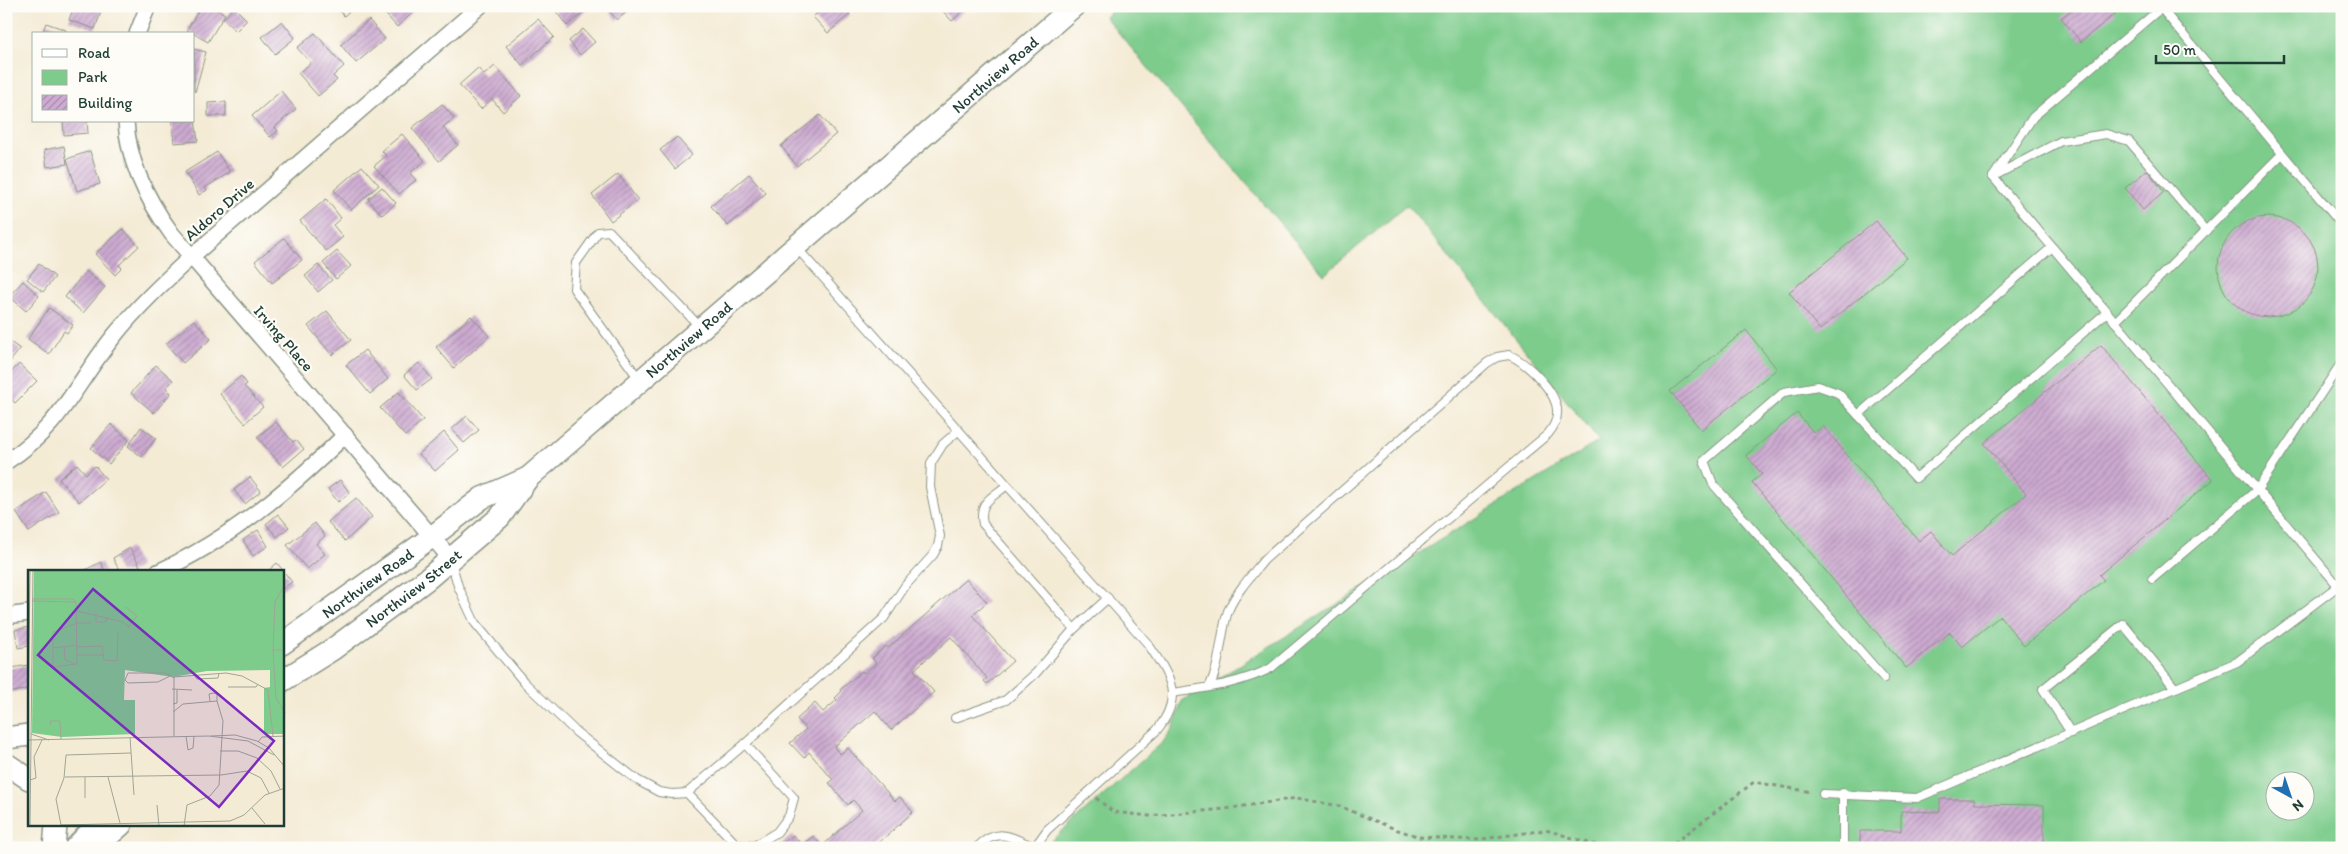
<svg xmlns="http://www.w3.org/2000/svg" width="2348" height="854" font-family="Itim,sans-serif">
<style>
.green{fill:#7dcc8c;stroke:#4e8460;fill-rule:evenodd}
.building{fill:url(#building-hatch)}
.lines{fill:none;stroke-linecap:round;stroke-linejoin:round}
.lane-casing{stroke:#8a9484;stroke-width:10}
.street-casing{stroke:#8a9484;stroke-width:18}
.secondary-casing{stroke:#8a9484;stroke-width:24}
.path{stroke:#8a9484;stroke-width:3;stroke-dasharray:4 4;stroke-linecap:butt}
.lane{stroke:#fff;stroke-width:8}
.street{stroke:#fff;stroke-width:15}
.secondary{stroke:#fff;stroke-width:21}
.labels{text-anchor:middle;stroke-width:4.5;stroke-linejoin:round;paint-order:stroke}
.street-label{font-size:16px;fill:#1f3d34;stroke:#fdfcf7}
.inset-road{fill:none;stroke:#9fa595;stroke-width:1}
.view{fill:#7b2cbf;fill-opacity:0.15;stroke:#7b2cbf;stroke-width:2.5}
.inset-edge{fill:none;stroke:#1f3d34;stroke-width:2.5}
</style>
<defs>
<pattern id="building-hatch" width="6" height="6" patternUnits="userSpaceOnUse" patternTransform="scale(1.25)"><rect width="6" height="6" fill="#cdaad1"/><path d="M-1 1l2-2M0 6l6-6M5 7l2-2" fill="none" stroke="#a68caa"/></pattern>
</defs>
<rect width="100%" height="100%" fill="#fdfcf7"/>
<filter id="ink" filterUnits="userSpaceOnUse"><feTurbulence type="fractalNoise" baseFrequency=".02" numOctaves="2"/><feDisplacementMap in="SourceGraphic" scale="10" xChannelSelector="R" yChannelSelector="G"/><feConvolveMatrix kernelMatrix="1 2 1 2 8 2 1 2 1" color-interpolation-filters="sRGB"/></filter>
<filter id="wash" filterUnits="userSpaceOnUse"><feTurbulence type="fractalNoise" baseFrequency=".0096" numOctaves="4" result="noise"/><feDisplacementMap in="SourceGraphic" scale="20" xChannelSelector="R" yChannelSelector="G"/><feGaussianBlur stdDeviation="1.12" result="paint"/><feColorMatrix in="noise" values="0 0 0 0 0 0 0 0 0 0 0 0 0 0 0 0 0 1.4 0 .05"/><feComposite in="paint" operator="in"/></filter>
<g filter="url(#wash)">
<rect width="100%" height="100%" fill="#f4ebd5"/>
<path class="green" d="M1117,6h1225v842h-1294l3,-7 112,-99 10,-14 9,-27 417,-260 -192,-236 -83,70 -219,-258zM2276,782h30v30h-30z"/>
<g id="blocks">
<g class="building">
<polygon points="74,6 103,6 95,29 69,20"/>
<polygon points="201,6 212,6 225,14 208,42 187,30"/>
<polygon points="335,6 355,6 344,16"/>
<polygon points="384,6 420,6 397,27 381,9"/>
<polygon points="552,6 588,6 589,8 567,26"/>
<polygon points="605,6 634,6 617,20"/>
<polygon points="825,6 843,6 850,14 828,33 813,17"/>
<polygon points="938,6 969,6 952,21"/>
<polygon points="2076,6 2111,6 2116,13 2081,42 2061,18"/>
<polygon points="234,7 247,20 236,31 223,19"/>
<polygon points="538,19 554,37 522,65 506,46"/>
<polygon points="369,20 385,39 356,63 341,45"/>
<polygon points="282,21 295,38 275,54 262,37"/>
<polygon points="46,23 66,30 64,34 42,34"/>
<polygon points="583,29 595,42 580,55 569,41"/>
<polygon points="315,33 344,66 333,76 337,80 318,96 298,73 311,63 297,48"/>
<polygon points="194,49 206,52 195,92 194,91"/>
<polygon points="495,66 521,96 503,112 492,99 481,109 459,85 478,68 484,75"/>
<polygon points="281,91 296,109 275,127 278,131 270,137 252,116"/>
<polygon points="226,102 226,116 208,116 208,103"/>
<polygon points="442,104 454,118 443,127 458,145 439,161 412,128"/>
<polygon points="194,113 198,141 174,143 172,121 194,121"/>
<polygon points="820,115 836,134 797,166 781,146"/>
<polygon points="63,121 87,121 88,133 64,135"/>
<polygon points="402,134 425,161 410,173 416,180 399,194 374,166 386,156 382,151"/>
<polygon points="677,137 692,155 675,169 660,150"/>
<polygon points="64,146 67,164 47,167 44,150"/>
<polygon points="90,151 100,184 77,191 67,159"/>
<polygon points="217,152 230,172 205,188 207,190 199,195 185,172"/>
<polygon points="362,166 379,185 351,210 334,190"/>
<polygon points="2147,170 2164,192 2143,210 2125,188"/>
<polygon points="618,174 638,200 611,221 592,195"/>
<polygon points="749,174 766,193 728,226 711,206"/>
<polygon points="382,187 396,203 382,215 368,199"/>
<polygon points="326,199 341,218 333,225 343,237 326,251 300,221"/>
<circle cx="2268" cy="267" r="50"/>
<polygon points="1876,221 1907,258 1820,330 1789,292"/>
<polygon points="123,229 139,246 119,265 122,268 115,275 95,254"/>
<polygon points="284,238 302,260 272,283 255,261"/>
<polygon points="337,251 351,266 336,279 323,263"/>
<polygon points="39,264 55,277 43,292 27,279"/>
<polygon points="318,265 332,280 318,292 305,276"/>
<polygon points="86,271 105,287 83,313 65,297"/>
<polygon points="23,281 39,296 26,311 9,296"/>
<polygon points="49,308 73,325 67,333 64,331 49,354 28,339"/>
<polygon points="327,311 351,340 332,355 308,326"/>
<polygon points="471,316 489,336 454,368 436,347"/>
<polygon points="194,320 211,339 183,363 166,344"/>
<polygon points="1746,330 1777,369 1701,430 1670,391"/>
<polygon points="6,339 20,349 9,363 6,361"/>
<polygon points="2101,345 2213,480 2099,575 2104,580 2024,646 2000,616 1962,647 1950,632 1906,668 1752,482 1762,474 1746,455 1797,413 1814,433 1823,426 1919,541 1931,531 1952,556 2026,494 1984,443"/>
<polygon points="365,350 388,379 370,394 346,365"/>
<polygon points="419,363 432,379 417,390 404,375"/>
<polygon points="19,364 37,381 15,403 6,394 6,378"/>
<polygon points="156,365 173,380 166,388 171,393 154,413 131,393"/>
<polygon points="241,376 247,384 244,386 263,407 245,423 220,394"/>
<polygon points="399,392 423,420 405,436 380,408"/>
<polygon points="2341,392 2342,392 2341,416 2339,405"/>
<polygon points="467,416 479,430 464,443 452,429"/>
<polygon points="276,422 293,442 296,440 304,449 283,467 257,437"/>
<polygon points="111,424 129,440 109,464 91,448"/>
<polygon points="141,427 156,438 142,457 128,446"/>
<polygon points="444,432 459,450 435,471 419,454"/>
<polygon points="77,464 86,474 95,466 106,479 79,502 59,479"/>
<polygon points="250,477 261,491 245,504 234,490"/>
<polygon points="340,480 350,493 338,502 328,489"/>
<polygon points="46,492 59,512 29,532 16,512"/>
<polygon points="356,498 372,517 345,541 328,522"/>
<polygon points="278,514 289,527 277,537 266,524"/>
<polygon points="315,523 325,536 316,544 325,554 307,569 287,545"/>
<polygon points="258,530 268,546 253,556 243,540"/>
<polygon points="130,548 140,566 131,572 120,572 113,558"/>
<polygon points="101,562 105,572 81,572"/>
<polygon points="277,563 292,582 282,589 282,572 267,572"/>
<polygon points="966,579 987,602 972,615 1013,661 987,684 984,681 987,678 951,637 914,670 934,692 891,730 875,711 834,747 840,754 848,748 895,801 900,797 913,812 873,848 777,848 793,835 802,845 813,836 822,846 862,810 853,800 848,805 829,783 833,780 809,752 804,758 790,743 806,729 797,719 815,703 823,712 837,700 835,698 841,692 840,690 862,671 864,673 876,663 872,658 886,646 888,648"/>
<polygon points="29,627 29,646 18,648 15,630"/>
<polygon points="29,665 29,689 8,693 6,669"/>
<polygon points="1940,799 1974,799 1975,804 2044,805 2044,848 1860,848 1860,831 1901,831 1901,811 1940,812"/>
</g>
</g>
</g>
<g filter="url(#ink)">
<use href="#blocks" fill-opacity="0" stroke="#8a9484" stroke-width="1"/>
<g class="lines">
<defs>
<g id="lane">
<polyline points="1994,176 2061,141 2106,134 2129,141 2206,231"/>
<polyline points="1993,177 2340,588"/>
<polyline points="1993,177 2033,117 2161,8 2342,225"/>
<path d="M797,248l351,396c21,32 37,51 9,86l-110,100 -13,18"/>
<polyline points="2115,322 2282,154"/>
<polyline points="639,379 574,289 576,263 598,232 609,231 700,327"/>
<polyline points="1858,415 2051,248"/>
<path d="M1006,486c-15,12 -28,16 -23,38l91,105"/>
<polyline points="451,561 458,586 475,623 524,682 576,732 637,780 659,792 672,794 687,793 745,744 884,618 905,586 933,555 938,546 940,536 930,487 931,463 943,444 958,431"/>
<polyline points="2152,579 2257,490 2342,362"/>
<polyline points="1884,678 1713,484 1704,461 1784,392 1818,386 1838,393 1916,478 2107,312"/>
<path d="M1172,693c33,-5 68,-9 99,-25l277,-234c6,-7 10,-15 9,-25 -2,-19 -31,-47 -48,-54l-12,2 -10,6 -223,197c-13,16 -28,32 -36,51 -8,25 -7,53 -19,76"/>
<polyline points="955,718 1006,700 1036,673 1074,629 1108,598"/>
<polyline points="2071,733 2043,689 2123,624 2175,688"/>
<polyline points="687,793 737,845 754,846 777,832 789,816 794,798 745,744"/>
<polyline points="1823,794 1917,798 2237,662 2338,586"/>
<path d="M976,848c22,-21 33,-12 58,-1"/>
<polyline points="1843,848 1843,793"/>
</g>
<g id="street">
<polyline points="137,34 148,6"/>
<path d="M126,121c2,42 22,80 46,113l279,325"/>
<path d="M6,462c56,-36 69,-78 108,-126 23,-29 50,-54 77,-79l289,-251"/>
<path d="M158,572c71,-32 132,-83 187,-137"/>
<polyline points="6,616 29,613"/>
</g>
<g id="secondary">
<path id="s1" d="M282,644l151,-108 49,-38 46,-20 546,-472"/>
<path id="s2" d="M282,681l51,-32 93,-69 74,-63 28,-39"/>
<polyline points="6,738 29,735"/>
<polyline points="8,765 29,779"/>
<polyline points="54,848 56,825"/>
<polyline points="75,848 97,825"/>
<polyline points="95,848 121,825"/>
</g>
</defs>
<use href="#lane" class="lane-casing"/>
<use href="#street" class="street-casing"/>
<use href="#secondary" class="secondary-casing"/>
<g class="path">
<polyline points="1096,798 1113,812 1149,816 1225,809 1297,798 1339,806 1395,829 1420,837 1475,840 1546,830 1606,848"/>
<polyline points="1668,848 1754,782 1812,792"/>
</g>
<use href="#lane" class="lane"/>
<use href="#street" class="street"/>
<use href="#secondary" class="secondary"/>
</g>
</g>
<g class="labels">
<g class="street-label">
<text dy="6" stroke="none"><textPath href="#s1" startOffset="915">Northview Road</textPath></text>
<text transform="translate(219 209) rotate(-41)" y="6">Aldoro Drive</text>
<text transform="translate(284 338) rotate(49)" y="6">Irving Place</text>
<text dy="6" stroke="none"><textPath href="#s1" startOffset="510">Northview Road</textPath></text>
<text dy="6" stroke="none"><textPath href="#s1" startOffset="105">Northview Road</textPath></text>
<text dy="6" stroke="none"><textPath href="#s2" startOffset="161">Northview Street</textPath></text>
</g>
</g>
<g transform="translate(28 570)">
<rect width="256" height="256" fill="#f4ebd5"/>
<path d="M6,0h250v164h-20v-46l6,-1v-17l-63,1 -34,6 -48,-7 -1,30h11v34l-73,3 -30,-4z" fill="#7dcc8c"/>
<path class="inset-road" d="M5,29h40l3,3M4,31l44,1M48,32l1,62M98,37l11,9 -9,11M49,41l46,11 7,6M68,43v9h10l1,-5M36,77l1,13 10,4M49,77l25,-1 2,14 13,1 1,-28M25,78l24,-3M245,80l2,-48 10,-18M257,80h-12l3,48 9,15M49,85h26M49,94l-24,3v-35l24,-9h14M166,105l3,4 21,-1 1,-5M142,106l-12,6 -30,1 -3,-3 3,-7h36l3,1 2,1 5,3M200,117h28l2,-3M144,119l20,1M182,131l-1,-7 4,-1 4,1v7M145,134l4,-1v-13M145,142l10,-8 34,-3 6,20 -4,64 -9,11 -23,9 -3,21M23,155l-1,-4h10l1,18M0,158l2,-158M3,164l18,6M146,166v-59l52,-4 16,3 26,14 5,46M158,166l2,14 5,-2 1,-12M183,166l24,-1 22,6 12,7 16,19M102,167l4,58M0,170l181,-4 39,5 26,14M230,172l4,-5 23,-1M192,181h18l19,7 14,13 9,18M37,207l156,-2 26,-4 14,7 8,15M57,207v21M80,207l12,46M2,210l6,-2 -2,-21 8,-17M129,235l2,21M224,238l13,16M33,255l169,-4 14,-6 21,-20 20,-7M33,255l-5,-26 8,-21 2,-23 65,-2M2,256l3,-256"/>
<path class="view" d="M65,19l181,152 -55,66 -181,-152z"/>
<rect width="256" height="256" class="inset-edge"/>
</g>
<rect width="2348" height="854" fill="none" stroke="#fdfcf7" stroke-width="25"/>
<rect x="32" y="32" width="162" height="90" fill="#fdfcf7" stroke="#a4b0a9"/>
<rect x="42" y="49" width="25" height="8" fill="#ffffff" stroke="#a4b0a9"/>
<text x="78" y="58" font-size="15" fill="#1f3d34">Road</text>
<rect x="42" y="70" width="25" height="15" fill="#7dcc8c" stroke="#a4b0a9"/>
<text x="78" y="82" font-size="15" fill="#1f3d34">Park</text>
<rect x="42" y="95" width="25" height="15" fill="url(#building-hatch)" stroke="#a4b0a9"/>
<text x="78" y="108" font-size="15" fill="#1f3d34">Building</text>
<g transform="translate(2290 796) rotate(140)"><circle r="24" fill="#fdfcf7" stroke="#a4b0a9"/>
<path d="M0-4L9 19L0 12L-9 19Z" fill="#1f6fb2"/>
<text y="-8" font-size="14" font-weight="bold" text-anchor="middle" fill="#1f3d34">N</text>
</g>
<path d="M2156 55v8h128v-8" fill="none" stroke="#1f3d34" stroke-width="2.5"/>
<text x="2163" y="55" font-size="15" fill="#1f3d34" stroke="#fdfcf7" stroke-width="4" paint-order="stroke">50 m</text>
</svg>
